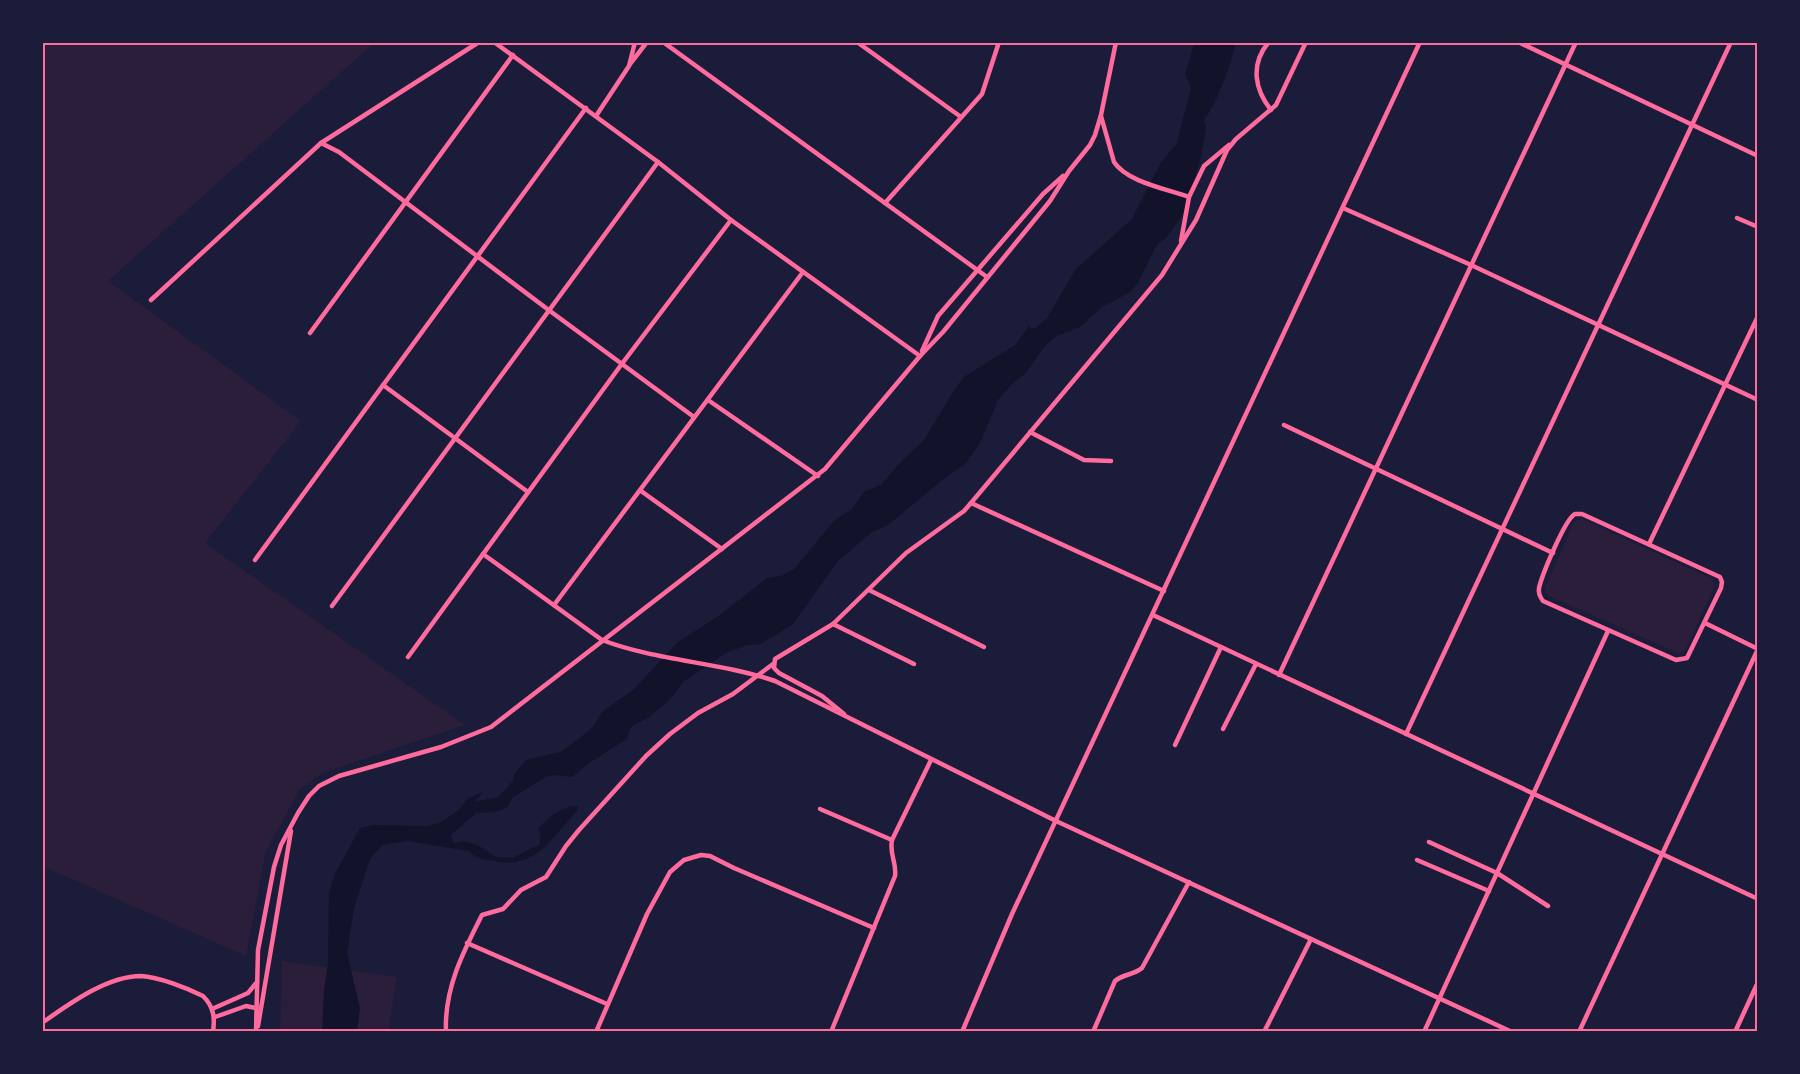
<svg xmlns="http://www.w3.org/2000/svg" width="1800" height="1074" font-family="Montserrat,sans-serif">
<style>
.green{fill:#2a1e3b}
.water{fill:#12122b}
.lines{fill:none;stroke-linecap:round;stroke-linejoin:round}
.minor{stroke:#ff6b9d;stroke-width:4.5}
.neatline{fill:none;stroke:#ff6b9d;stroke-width:2}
</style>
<rect width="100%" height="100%" fill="#1b1b3a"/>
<g class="green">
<polygon points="42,42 375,42 108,281 301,421 205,543 465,725 322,773 300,789 266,851 246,956 42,866"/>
<polygon points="1582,519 1712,579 1715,585 1685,651 1678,653 1547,595 1545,588 1574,522"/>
<polygon points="282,961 397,977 388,1032 280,1032"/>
</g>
<path class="water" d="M1195,42l12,3 1,-3h28c-4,20 -20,63 -32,78l2,8 -6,33 -18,55 -16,22 -10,8 -18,37 -8,9 -28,15 -22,20 -24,9 -12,11 -19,27 -12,9 -15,17 -18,43 -15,21 -19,13 -58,48 -16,7 -34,29 -45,63 -32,20 -14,1 -21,8 -43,29 -10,14 -8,8 -16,13 -18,10 -4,12 -35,22 -20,16 -18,-2 -8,2 -33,20 -6,10 -12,5 -19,1 -25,22 2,8 11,-2 15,5 17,11 16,1 28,-14v-11l-2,-5c12,-11 23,-22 40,-22l-1,5c-26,27 -41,59 -83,50 -11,-2 -18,-2 -25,-10l-61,-10 -26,4 -12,14 -16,49 -7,45 13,55 -3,24h-35l2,-42 4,-27 1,-71 6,-18 25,-46 13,-3 54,1 12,-3 20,-13 8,-11 16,-7 -9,10 24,-5 15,-16 1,-7 12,-14 34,-8 12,-8 20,-16 11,-17 31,-22 44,-47 39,-25 50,-39 14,-2 13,-7 40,-48 18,-12 12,-17 18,-8 16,-19 26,-25 30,-50 10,-13 51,-32 14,-19 3,3 4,-1 11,-10 28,-48 57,-51 28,-55 17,-21 14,-55 -6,-14z"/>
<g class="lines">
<g class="minor">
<polyline points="494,42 658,162 731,220 920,356"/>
<polyline points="663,42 987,277"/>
<polyline points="857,42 961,117"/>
<polyline points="1518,42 1758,156"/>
<path d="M1268,43c-18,22 -13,47 3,67"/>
<polyline points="630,64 647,42"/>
<polyline points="596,116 629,66 635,42"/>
<path d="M1101,116l13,46c13,20 53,27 75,35l-8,44"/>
<polyline points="321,143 339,152 550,311 694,417"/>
<polyline points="1189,197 1204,166 1229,145"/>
<polyline points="885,203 982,94 999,42"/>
<polyline points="1343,208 1471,265 1758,400"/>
<polyline points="1737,218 1758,227"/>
<polyline points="151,300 321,143 479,42"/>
<polyline points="310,333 513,55"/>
<polyline points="922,351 938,316 1043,194 1063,176"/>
<polyline points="383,385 528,492"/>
<polyline points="708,400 818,476"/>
<polyline points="1284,425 1553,553"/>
<polyline points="1030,432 1084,460 1111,461"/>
<polyline points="641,491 722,549"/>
<polyline points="971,503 1164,591"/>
<path d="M1575,514h7l138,63 2,5 -1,6 -34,70 -11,2 -133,-59c-3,-4 -5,-8 -4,-13 3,-13 26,-69 36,-74z"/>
<polyline points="1649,544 1758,316"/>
<path d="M483,554l119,86c55,21 117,22 173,41l281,140 456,211"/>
<polyline points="255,560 586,108"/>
<polyline points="869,590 984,647"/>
<polyline points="554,605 803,272"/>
<polyline points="332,606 658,162"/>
<polyline points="1153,615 1758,899"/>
<polyline points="1705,623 1758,649"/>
<polyline points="833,624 914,664"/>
<polyline points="408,657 621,365 731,220"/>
<polyline points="1279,675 1576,42"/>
<polyline points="844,714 822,696 779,673 774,668 775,659 833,624 906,553 964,511 971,503 1162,275 1196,220 1227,150 1236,139 1276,105 1306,42"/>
<polyline points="1223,729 1256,664"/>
<polyline points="1406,734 1731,42"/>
<polyline points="1175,745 1221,647"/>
<polyline points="820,809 892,840"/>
<polyline points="1429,842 1497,873 1548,906"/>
<polyline points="1417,860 1489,891"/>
<polyline points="467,943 607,1004"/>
<polyline points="212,1009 248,993 257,982"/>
<polyline points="215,1017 246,1006 256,1008"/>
<path d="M42,1023c27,-19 65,-47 99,-47 18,1 46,12 62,20 11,11 12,22 10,36"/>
<polyline points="258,1026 291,831"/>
<polyline points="256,1032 258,950 274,867 281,845 298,813 309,796 319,786 339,776 441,747 491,727 825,469 920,356 943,332 1050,201 1069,171 1090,145 1095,135 1101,115 1116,42"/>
<path d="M446,1032c-2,-43 17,-80 36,-117l21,-6 18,-19 25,-13 20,-31 13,-16 67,-74 24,-22 28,-21 35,-19 40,-30"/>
<polyline points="596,1032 647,914 670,872 684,860 701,855 710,856 734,868 874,928"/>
<path d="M831,1032l64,-156c2,-13 -6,-22 -3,-36l39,-80"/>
<polyline points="962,1032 1012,914 1420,42"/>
<path d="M1093,1032l22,-51c8,-7 19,-6 27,-13l47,-86"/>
<polyline points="1264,1032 1311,939"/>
<polyline points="1424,1032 1608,631"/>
<polyline points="1579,1032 1758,649"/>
<polyline points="1735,1032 1758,982"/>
</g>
</g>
<rect width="1800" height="1074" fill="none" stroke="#1b1b3a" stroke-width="87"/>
<rect x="44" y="44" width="1712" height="986" class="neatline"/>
</svg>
